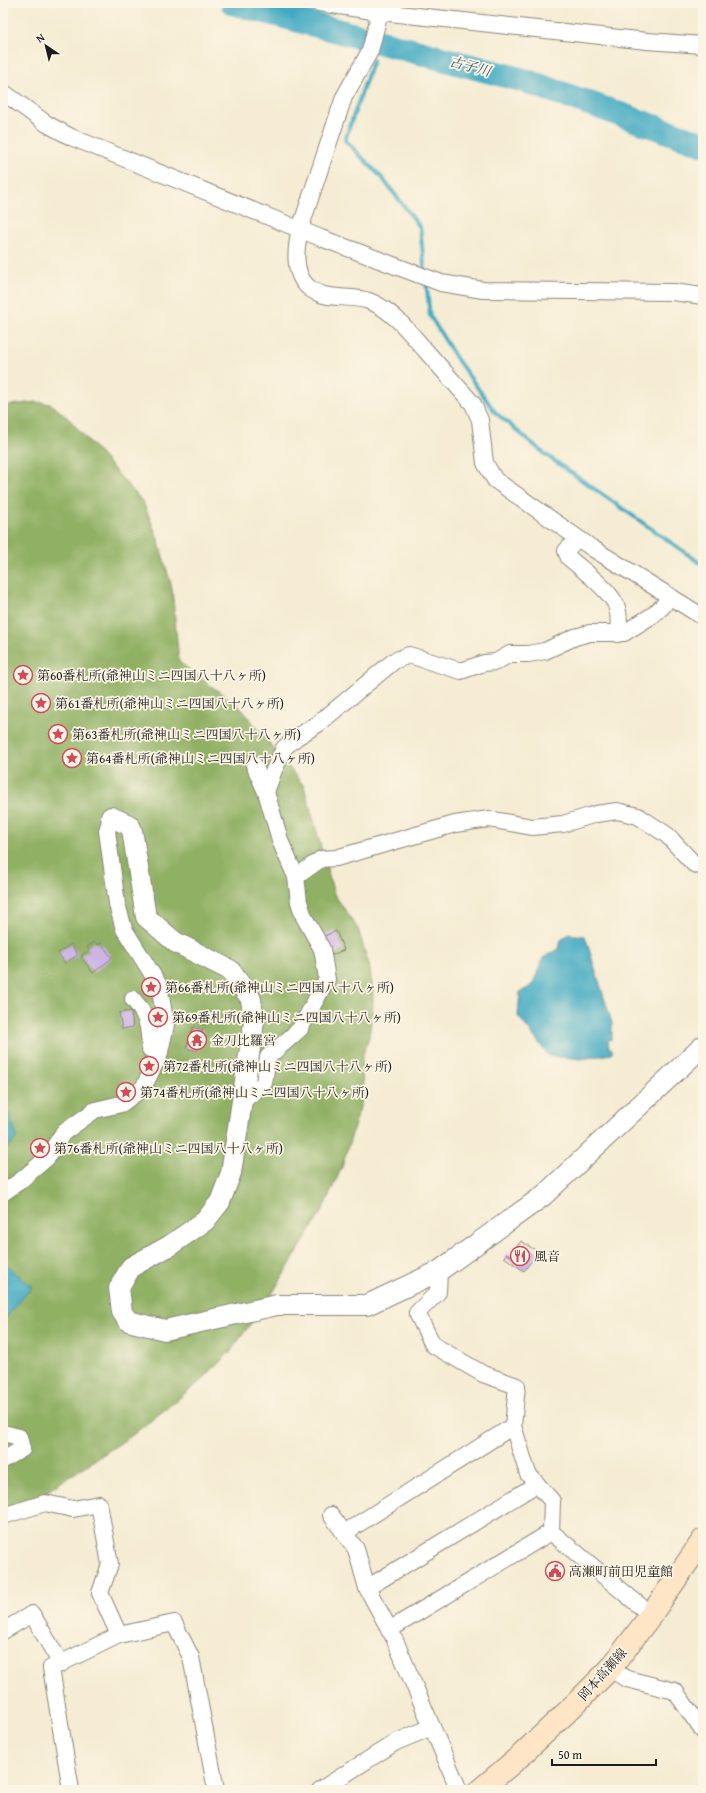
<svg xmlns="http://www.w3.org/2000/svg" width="706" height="1793" font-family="'Gentium Book Plus','Noto Serif JP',serif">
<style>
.forest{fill:#90b063;stroke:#566640}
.water{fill:#43aac3;stroke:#306370}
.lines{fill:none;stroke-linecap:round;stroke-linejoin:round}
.stream{stroke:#43aac3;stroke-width:4}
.river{stroke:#43aac3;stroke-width:25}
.building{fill:#ceb4e5}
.minor-casing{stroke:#888478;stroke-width:18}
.tertiary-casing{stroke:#888478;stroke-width:22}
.secondary-casing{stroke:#888478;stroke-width:24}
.minor{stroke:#fff;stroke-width:16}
.tertiary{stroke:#fff;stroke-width:20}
.secondary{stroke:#fde5c5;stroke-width:22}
.labels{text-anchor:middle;stroke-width:3.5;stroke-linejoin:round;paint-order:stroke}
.poi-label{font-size:13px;fill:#1c1c1c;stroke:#fcf5e5;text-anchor:start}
.street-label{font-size:13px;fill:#1c1c1c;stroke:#fcf5e5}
.water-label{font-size:14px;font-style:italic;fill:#2e5c67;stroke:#fcf5e5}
</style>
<rect width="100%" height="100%" fill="#fcf5e5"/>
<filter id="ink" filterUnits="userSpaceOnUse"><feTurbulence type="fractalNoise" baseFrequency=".025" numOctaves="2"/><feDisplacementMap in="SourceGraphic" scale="8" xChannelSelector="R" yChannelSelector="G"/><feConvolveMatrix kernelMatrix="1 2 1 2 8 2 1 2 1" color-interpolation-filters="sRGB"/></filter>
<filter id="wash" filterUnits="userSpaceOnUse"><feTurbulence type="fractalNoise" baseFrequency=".012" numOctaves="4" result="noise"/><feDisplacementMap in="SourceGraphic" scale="16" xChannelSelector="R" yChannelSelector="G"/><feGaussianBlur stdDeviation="0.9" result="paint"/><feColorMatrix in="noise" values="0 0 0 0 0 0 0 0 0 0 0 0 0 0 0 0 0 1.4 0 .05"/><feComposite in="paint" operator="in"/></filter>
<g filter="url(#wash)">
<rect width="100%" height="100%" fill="#f5ecd3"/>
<polygon class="forest" points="36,402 51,404 69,419 143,502 157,536 172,588 179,662 241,708 304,786 334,894 358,929 369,965 373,989 373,1006 369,1037 362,1057 363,1097 342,1167 322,1211 272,1294 230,1352 203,1379 134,1434 37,1498 3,1517 3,406"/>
<g class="water">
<polygon points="569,934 585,936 612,1023 612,1039 608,1040 609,1048 612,1049 612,1054 581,1059 549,1056 518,1016 520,992 532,986 543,958 559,948 561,940"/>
<polygon points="3,1108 9,1114 17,1137 6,1150 3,1150"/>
<polygon points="3,1262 32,1287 3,1321"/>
</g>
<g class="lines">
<g class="stream">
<polyline points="373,60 345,140 383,179 420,227 425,273"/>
<polyline points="426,281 430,316 458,361 496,413 546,455 703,565"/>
</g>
<polyline class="river" points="233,3 526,81 703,144"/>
</g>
<g id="blocks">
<g class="building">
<polygon points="336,931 344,950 332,955 324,936"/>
<polygon points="95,942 98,945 101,943 112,958 93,973 81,956 89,950 87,947"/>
<polygon points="71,944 78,955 65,963 58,953"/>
<polygon points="131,1011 133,1027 122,1029 119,1013"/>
<polygon points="193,1027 203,1030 201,1036 206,1037 204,1044 200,1043 197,1051 186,1048"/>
<polygon points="521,1241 538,1252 524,1271 504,1257 507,1253 510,1256"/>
</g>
</g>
</g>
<g filter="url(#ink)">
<use href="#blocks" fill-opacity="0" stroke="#888478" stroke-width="1"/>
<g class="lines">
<defs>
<g id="minor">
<polyline points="319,3 380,12 647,41 703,45"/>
<path d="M380,12l-10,39 -26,46 -44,132c-4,18 -8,43 8,58 18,15 41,7 61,14 24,9 41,32 57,50 16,18 31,35 47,53l7,16 5,43 10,17 97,68 111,69"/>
<polyline points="3,92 47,124 71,137 321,238 441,283 483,290 673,292 703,296"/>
<path d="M577,538l-11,13 3,7c13,11 39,31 46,45 5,9 4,21 3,31"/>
<polyline points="254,765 266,792 281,843 296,877 321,859 336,858 455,824 489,819 532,827 563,824 596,814 617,811 638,816 667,835 694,864 703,867"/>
<polyline points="266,792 274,770 284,748 297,737 318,724 394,661 409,655 461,671 484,663 496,662 510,654 528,654 545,651 575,637 590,633 624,633 653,615 663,606 670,596"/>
<path d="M133,999c15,18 16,27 17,50l10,3"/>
<polyline points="242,1102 264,1083 268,1057 300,1029 327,979 322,949 304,917 299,902 296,877"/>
<polyline points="3,1193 20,1181 47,1158 63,1133 95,1110 121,1104 143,1088 159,1056 166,1025 159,985 124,929 117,904 107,831 111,817"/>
<polyline points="439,1271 438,1292 417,1313 433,1345 483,1374 517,1386 513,1426 528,1474 552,1501 551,1532 651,1615"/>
<polyline points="3,1433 19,1437 22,1449 3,1460"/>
<polyline points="331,1515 356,1549 367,1588 394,1638 459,1790"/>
<polyline points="3,1516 45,1503 73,1509 99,1504 110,1564 100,1593 119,1635"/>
<polyline points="344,1533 513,1426"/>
<polyline points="367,1588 537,1484"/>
<polyline points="389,1630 551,1532"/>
<polyline points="3,1631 32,1614 61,1664"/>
<polyline points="610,1669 627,1679 675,1691 703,1731"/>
<polyline points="71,1790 51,1668 119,1635 174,1623 191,1657 216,1790"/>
<polyline points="320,1790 396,1742 432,1727"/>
</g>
<polyline id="tertiary" points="111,817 129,825 132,830 146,917 175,942 230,970 251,999 254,1022 231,1173 220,1202 205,1221 169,1246 131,1267 119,1288 122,1312 128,1321 165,1330 277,1305 367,1305 439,1271 543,1196 703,1046"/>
<polyline id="secondary" points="480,1790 518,1758 566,1713 610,1669 651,1615 703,1540"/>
</defs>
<use href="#minor" class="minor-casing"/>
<use href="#tertiary" class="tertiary-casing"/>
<use href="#secondary" class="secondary-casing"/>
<use href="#minor" class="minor"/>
<use href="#tertiary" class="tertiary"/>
<use href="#secondary" class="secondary"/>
</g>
</g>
<defs>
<symbol id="sight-ring" viewBox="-11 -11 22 22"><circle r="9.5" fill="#fcf5e5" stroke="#d1495b" stroke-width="1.5"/><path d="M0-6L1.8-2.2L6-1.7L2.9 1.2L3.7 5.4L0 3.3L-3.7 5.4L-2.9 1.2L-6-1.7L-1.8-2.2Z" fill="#d1495b"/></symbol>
<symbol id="temple-ring" viewBox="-11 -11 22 22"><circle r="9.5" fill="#fcf5e5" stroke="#d1495b" stroke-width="1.5"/><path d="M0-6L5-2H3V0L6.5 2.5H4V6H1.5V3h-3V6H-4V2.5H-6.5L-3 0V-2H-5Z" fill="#d1495b"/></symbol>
<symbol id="restaurant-ring" viewBox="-11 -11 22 22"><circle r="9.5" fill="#fcf5e5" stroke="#d1495b" stroke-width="1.5"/><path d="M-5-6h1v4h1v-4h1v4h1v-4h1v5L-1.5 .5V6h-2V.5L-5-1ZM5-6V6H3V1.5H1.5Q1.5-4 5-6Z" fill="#d1495b"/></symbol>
<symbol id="civic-ring" viewBox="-11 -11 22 22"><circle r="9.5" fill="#fcf5e5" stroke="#d1495b" stroke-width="1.5"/><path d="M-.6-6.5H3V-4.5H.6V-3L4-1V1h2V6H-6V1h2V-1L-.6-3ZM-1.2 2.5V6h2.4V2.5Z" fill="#d1495b"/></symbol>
</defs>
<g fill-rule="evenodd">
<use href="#sight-ring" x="12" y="664" width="22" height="22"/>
<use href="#sight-ring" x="30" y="692" width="22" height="22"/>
<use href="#sight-ring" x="47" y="723" width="22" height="22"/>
<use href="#sight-ring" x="61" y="747" width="22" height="22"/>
<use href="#sight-ring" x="140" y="976" width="22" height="22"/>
<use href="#sight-ring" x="147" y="1006" width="22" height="22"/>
<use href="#temple-ring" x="186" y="1029" width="22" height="22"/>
<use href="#sight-ring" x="138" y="1055" width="22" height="22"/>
<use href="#sight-ring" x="115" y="1081" width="22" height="22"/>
<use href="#sight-ring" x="29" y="1137" width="22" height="22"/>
<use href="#restaurant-ring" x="509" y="1245" width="22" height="22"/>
<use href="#civic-ring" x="544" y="1560" width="22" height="22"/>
</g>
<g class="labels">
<g class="poi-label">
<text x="37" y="680">第60番札所(爺神山ミニ四国八十八ヶ所)</text>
<text x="55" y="708">第61番札所(爺神山ミニ四国八十八ヶ所)</text>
<text x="72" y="739">第63番札所(爺神山ミニ四国八十八ヶ所)</text>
<text x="86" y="763">第64番札所(爺神山ミニ四国八十八ヶ所)</text>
<text x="165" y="992">第66番札所(爺神山ミニ四国八十八ヶ所)</text>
<text x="172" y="1022">第69番札所(爺神山ミニ四国八十八ヶ所)</text>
<text x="211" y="1045">金刀比羅宮</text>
<text x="163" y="1071">第72番札所(爺神山ミニ四国八十八ヶ所)</text>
<text x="140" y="1097">第74番札所(爺神山ミニ四国八十八ヶ所)</text>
<text x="54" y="1153">第76番札所(爺神山ミニ四国八十八ヶ所)</text>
<text x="534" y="1261">風音</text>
<text x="569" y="1576">高瀬町前田児童館</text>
</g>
<g class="street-label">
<text transform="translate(602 1674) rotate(-48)" y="5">岡本高瀬線</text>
</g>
<g class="water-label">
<text transform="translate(470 66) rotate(15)" y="5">古子川</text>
</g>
</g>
<rect width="706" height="1793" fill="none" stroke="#fcf5e5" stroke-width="16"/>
<g transform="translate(46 46) rotate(325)" stroke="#fcf5e5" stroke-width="3" paint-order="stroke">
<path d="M0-3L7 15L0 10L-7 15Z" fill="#1c1c1c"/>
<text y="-6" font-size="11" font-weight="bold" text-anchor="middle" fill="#1c1c1c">N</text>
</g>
<path d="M552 1759v6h104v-6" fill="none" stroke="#1c1c1c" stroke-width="2"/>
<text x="558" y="1759" font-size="12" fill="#1c1c1c" stroke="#fcf5e5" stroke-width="3" paint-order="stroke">50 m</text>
</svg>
